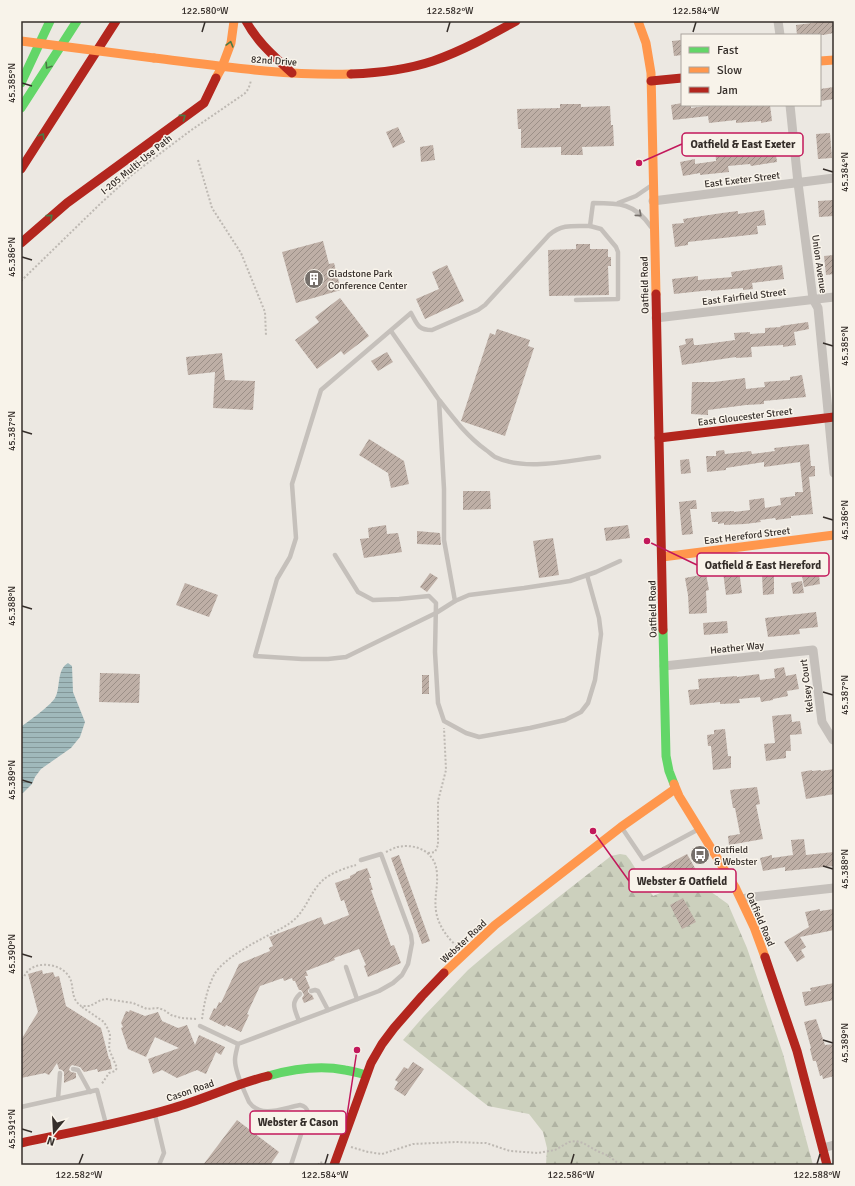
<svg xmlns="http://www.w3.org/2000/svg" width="855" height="1186" font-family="Signika,sans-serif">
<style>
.forest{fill:url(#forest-firs)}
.water{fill:url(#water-rules)}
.building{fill:url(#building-hatch)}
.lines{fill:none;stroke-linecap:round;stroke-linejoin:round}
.path{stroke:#beb9b3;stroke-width:2;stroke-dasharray:2 2;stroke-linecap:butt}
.lane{stroke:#c5c0bb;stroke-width:4.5}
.street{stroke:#c5c0bb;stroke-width:9}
.fast{stroke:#63d668;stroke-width:9}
.slow{stroke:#ff974d;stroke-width:9}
.jam{stroke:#b3261e;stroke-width:9}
.slow-bridge{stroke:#ff974d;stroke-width:9}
.oneway{stroke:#4a7a46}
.oneway2{stroke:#76706b}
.ticks{fill:none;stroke:#352e2a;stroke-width:1.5}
.labels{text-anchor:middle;stroke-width:3;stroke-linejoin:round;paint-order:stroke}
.street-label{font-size:10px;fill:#352e2a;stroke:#f8f3ea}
.poi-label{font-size:10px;fill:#352e2a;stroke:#f8f3ea;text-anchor:start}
.leader{fill:none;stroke:#c2185b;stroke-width:1.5}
.callout-dot{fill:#c2185b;stroke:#f8f3ea;stroke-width:1.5}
.callout{fill:#f8f3ea;stroke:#c2185b;stroke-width:1.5}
.callout-label{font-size:11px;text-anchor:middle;font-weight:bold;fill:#352e2a}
.neatline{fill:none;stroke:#352e2a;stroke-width:1.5}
.ticks-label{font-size:10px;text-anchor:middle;fill:#352e2a}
</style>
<defs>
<pattern id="forest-firs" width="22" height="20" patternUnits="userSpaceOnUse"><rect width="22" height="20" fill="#ccd0bd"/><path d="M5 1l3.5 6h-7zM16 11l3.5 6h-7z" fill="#b0b3a3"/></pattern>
<pattern id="water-rules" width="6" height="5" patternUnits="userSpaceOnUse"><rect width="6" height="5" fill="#a0b9bb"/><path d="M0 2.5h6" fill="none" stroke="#839798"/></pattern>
<pattern id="building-hatch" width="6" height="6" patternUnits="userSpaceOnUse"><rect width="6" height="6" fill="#beafa6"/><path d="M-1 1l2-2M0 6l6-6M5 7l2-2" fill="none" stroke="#9b8f87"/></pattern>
</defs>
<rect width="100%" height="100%" fill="#ece8e2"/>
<polygon class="forest" points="620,854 626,855 630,860 653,896 693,879 728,904 747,948 783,1054 813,1165 546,1165 547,1148 543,1132 529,1114 488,1106 403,1040 424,1016 468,970 495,947 611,856"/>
<path class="water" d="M68,663l4,3 1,26 12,30 -5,15 -9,11 -30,21 -6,8 -3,7 -8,8 -3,2v-67c9,-7 28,-20 34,-29 6,-10 1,-28 13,-35z"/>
<g class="building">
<polygon points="828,21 834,21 834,33 823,35 797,35 796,25"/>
<polygon points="682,40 682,55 674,56 672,41"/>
<polygon points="834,87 834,99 820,101 820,89"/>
<polygon points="682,103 682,105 691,105 691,108 713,105 770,105 772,121 761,123 761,121 736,123 736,120 709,123 708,116 673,120 671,105"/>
<polygon points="560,104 581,104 581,107 610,106 611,125 613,125 614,146 582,147 583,155 561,155 561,147 521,148 521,129 518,129 517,109 560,108"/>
<polygon points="398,127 405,142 393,148 386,132"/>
<polygon points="830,133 832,158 818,159 816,134"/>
<polygon points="740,143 741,155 775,148 777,162 751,166 750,164 728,166 729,172 700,175 700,173 683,176 680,162 695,159 695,164 716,161 715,146"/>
<polygon points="433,145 435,160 421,162 420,147"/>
<polygon points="834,200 834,216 819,217 818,201"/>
<polygon points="764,210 766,225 757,226 758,234 688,242 688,245 675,247 672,224 684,223 683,219 722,213 738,211 738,214"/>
<polygon points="323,241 329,264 334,263 341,290 296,303 282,252"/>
<polygon points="576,244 590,244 590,249 608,249 608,257 611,257 611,266 608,266 609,295 549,296 548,250 576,249"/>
<polygon points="834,255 834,274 826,275 824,256"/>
<polygon points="447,265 464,301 425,319 416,299 439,289 432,272"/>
<polygon points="782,265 784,279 752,283 753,289 743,290 743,288 711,291 711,290 674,294 672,279 698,276 698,280 732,277 731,272"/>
<polygon points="340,298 369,336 344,355 341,351 317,369 295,340 319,322 315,317"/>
<polygon points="808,322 809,329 794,332 796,345 783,347 783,345 751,347 752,357 736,358 736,357 682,365 679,346 686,344 685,339 693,338 694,345 698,345 735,340 734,333 750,332 750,334 765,333 765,328 781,327 780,326"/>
<polygon points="497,329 530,340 528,346 534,348 505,436 461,421 490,333 495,335"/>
<polygon points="387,352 393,362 378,371 371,361"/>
<polygon points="222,353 225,380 255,381 253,410 213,408 215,372 188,375 186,357"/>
<polygon points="802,375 806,397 764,401 764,404 746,405 708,410 708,415 691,414 692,382 714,382 745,378 746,389 765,387 764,382 790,380 790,377"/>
<polygon points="369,439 404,461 409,484 391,488 388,473 359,455"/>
<polygon points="809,444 811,466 815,466 815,476 809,477 813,514 791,516 791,518 776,520 775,518 760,520 761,522 745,524 724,525 724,523 718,524 718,522 712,522 711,512 734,511 734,512 750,510 749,500 764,498 765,508 781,505 780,498 795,496 795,492 803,492 800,462 764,467 764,462 726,468 726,470 707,472 706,456 716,456 716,451 724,450 725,454 751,451 752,454 775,451 774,448"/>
<polygon points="689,459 691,473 681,474 680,460"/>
<polygon points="463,491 490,491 491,509 463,510"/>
<polygon points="696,500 697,509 690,509 693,534 682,535 679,502"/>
<polygon points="386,525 387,534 398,533 402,552 364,558 360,539 369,538 368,528"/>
<polygon points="628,525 630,538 606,541 604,528"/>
<polygon points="417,531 440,533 441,545 417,544"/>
<polygon points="553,538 559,575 539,578 533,541"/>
<polygon points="818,567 820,584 804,587 801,570"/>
<polygon points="739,570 742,593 726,595 723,572"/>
<polygon points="430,573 438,578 427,592 420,587"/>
<polygon points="706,574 709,590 706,591 707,613 689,614 688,595 685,578"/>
<polygon points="762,575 774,575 774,594 763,595"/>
<polygon points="802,581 804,593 793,594 791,583"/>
<polygon points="185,583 218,595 209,617 176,605"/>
<polygon points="816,612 818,627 799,629 800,634 768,637 765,618"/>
<polygon points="727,621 728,633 704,635 703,623"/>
<polygon points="784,667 786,676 796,674 799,689 787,691 788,696 773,699 773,700 761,702 760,697 739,699 740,703 720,704 720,702 690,705 688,690 699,689 698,679 737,676 737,677 759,674 760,680 775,678 774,669"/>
<polygon points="100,673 140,674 139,703 99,702"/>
<rect x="422" y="675" width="7" height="19"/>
<polygon points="791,714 792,722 800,721 802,734 790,735 791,751 786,751 786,758 766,761 764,744 775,743 772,716"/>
<polygon points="725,729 728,756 731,756 731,768 713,770 711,746 708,746 707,735 714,734 714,730"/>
<polygon points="834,769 834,794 806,799 801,772 812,770 812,771 821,770 821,771"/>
<polygon points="757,787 760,804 756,805 763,839 729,845 728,836 740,834 735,808 733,808 730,790"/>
<polygon points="804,839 806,855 834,852 834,866 785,871 785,867 763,871 760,858 772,855 772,858 793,855 791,840"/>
<polygon points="687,854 696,870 657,892 648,875"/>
<polygon points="399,855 430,941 422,944 391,858"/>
<polygon points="367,868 371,878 369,878 373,890 371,890 391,946 394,945 401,963 368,977 364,966 366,965 359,949 334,958 335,960 306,971 308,976 305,976 310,988 308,990 308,992 310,994 312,995 314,999 304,1003 302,998 304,995 303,993 301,990 299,990 295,981 293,981 292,978 284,981 283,978 260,986 247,1014 249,1015 241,1032 226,1025 225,1027 209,1019 214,1008 216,1009 219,1002 221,1003 239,964 270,951 269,948 273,946 269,937 321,917 324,925 349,915 344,900 341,901 335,883 350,878 350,876 356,873 356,872"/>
<polygon points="683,898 696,922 682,929 670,905"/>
<polygon points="820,909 820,911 834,909 834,930 800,937 806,947 801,950 805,957 797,962 784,942 809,927 805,912"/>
<polygon points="42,970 43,974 53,972 55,977 59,976 66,1006 101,1028 109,1059 110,1059 112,1069 98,1072 97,1069 84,1072 80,1067 72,1065 70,1067 69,1070 71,1072 76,1073 76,1078 64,1083 64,1072 62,1070 59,1069 57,1063 49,1075 45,1073 21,1078 21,1040 38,1012 28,974"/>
<polygon points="834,983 834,1000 805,1006 802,992 811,991 810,988"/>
<polygon points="130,1010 145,1016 158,1012 162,1021 178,1028 187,1025 195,1045 199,1035 225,1047 221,1055 216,1052 206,1074 197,1070 177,1078 162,1070 153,1074 148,1059 179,1048 155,1037 146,1057 128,1049 121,1028 123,1027 121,1023 126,1011 129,1012"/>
<polygon points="816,1019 825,1045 834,1044 834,1076 823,1079 822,1075 820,1076 816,1061 813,1061 810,1049 811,1048 804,1022"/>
<polygon points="413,1062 424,1069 405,1096 394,1089 398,1082 395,1080 404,1067 408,1069"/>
<polygon points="237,1120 279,1152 270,1165 203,1165"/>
</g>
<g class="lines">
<g class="path">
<polyline points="198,160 212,208 241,253 265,312 266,336"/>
<path d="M21,281l79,-77 33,-30 57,-43 54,-37c4,-3 6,-9 7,-14"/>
<path d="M386,852c4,-2 8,-4 11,-5 20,-4 39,5 40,27 1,15 -4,26 0,42 3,11 11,23 20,30"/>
<polyline points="428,853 435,852 438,845 438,801 446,770 444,728"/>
<path d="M21,978l3,-1c7,-17 34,-15 44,-2 6,8 3,16 7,24 1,3 4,5 6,7h9l11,-6 5,-1 27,4 14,6 11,-1 6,2 7,5 10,3 16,1"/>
<polyline points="82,1007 104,1022 108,1029 110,1035 109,1049 117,1068 115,1071 109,1073 101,1085"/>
<path d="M202,1019c2,-15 5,-30 12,-44 8,-15 36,-30 51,-38 11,-6 23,-11 31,-19 11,-11 15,-27 27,-38 8,-7 22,-12 33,-15"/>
<polyline points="351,1147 368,1152 382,1154 413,1144 456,1142 481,1143 486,1143 510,1151 538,1153 555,1150 569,1142 576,1141 583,1143 597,1151 609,1156 620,1165"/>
<polyline points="318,1165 320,1162 323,1163"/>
</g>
<g class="lane">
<polyline points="618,203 636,196 652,185"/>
<polyline points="576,300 618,299 618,252 616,247 601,229 590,226"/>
<polyline points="391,331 439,400 444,489 444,540 455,601"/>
<path d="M440,401c14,18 27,35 46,49 3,2 6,5 9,7 30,14 72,4 104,0"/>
<polyline points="335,555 358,592 373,600 399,599 429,596 436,603 435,652 438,703 444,721 466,733 479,737 530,728 565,720 581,712 588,703 595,680 601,634 599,618 587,575"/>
<path d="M620,561l-24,11 -26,9 -46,7 -55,7 -14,6 -19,12 -90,44 -18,2h-26l-47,-3 22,-77 13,-22 6,-19 -4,-54 29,-94 90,-77c6,11 7,17 21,17l46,-20 7,-5 64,-70c13,-11 24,-9 41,-9l3,-23c26,0 42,0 58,24"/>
<polyline points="622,828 643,859 699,829"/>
<polyline points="346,967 357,999"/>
<polyline points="311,991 315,990 318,991 328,1010"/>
<path d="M299,1021c-4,-11 -9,-18 1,-27"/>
<polyline points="200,1026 238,1044"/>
<polyline points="73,1069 78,1070 90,1092"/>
<polyline points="58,1099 60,1073"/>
<polyline points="21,1107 97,1090 106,1124"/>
<polyline points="155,1115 164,1153 159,1165"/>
<path d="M291,1165l17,-52c-1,-5 -3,-7 -8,-8 -17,3 -39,14 -51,-3 -5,-12 -14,-29 -14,-42 0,-5 2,-11 3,-16l141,-53 14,-8 9,-8 6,-11 4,-21 -1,-8 -30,-81 -20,6"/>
</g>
<g class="street">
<polyline points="778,21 780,35"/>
<polyline points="790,105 798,183 813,299 818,308 834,473"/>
<polyline points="653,201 834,178"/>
<polyline points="656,318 834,297"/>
<polyline points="664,666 813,650 822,722 833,740"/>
<polyline points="742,899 753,897 834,888"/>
<polyline points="823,1148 834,1145"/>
</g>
<g class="fast">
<polyline points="21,83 50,21"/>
<polyline points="21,108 77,21"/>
<polyline points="663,630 666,756 669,771 674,784"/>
<path d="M268,1076c25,-7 51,-11 77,-6 7,1 14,3 21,5"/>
</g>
<g class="slow">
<polyline points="638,21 646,43 651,73 656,294"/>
<path d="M154,58c65,8 131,18 197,16"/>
<polyline points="820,61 834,60"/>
<polyline points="216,78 222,67 231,43 234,21"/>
<polyline points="662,557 834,535"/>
<polyline points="674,784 679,796 735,887 754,927 765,957"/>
<polyline points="444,973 495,925 621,827 675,789"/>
</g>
<g class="jam">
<path d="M246,21c11,21 29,36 46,52"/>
<path d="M351,74c27,-1 55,-4 82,-13 29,-10 56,-25 83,-40"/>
<polyline points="651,81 682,78"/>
<polyline points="21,169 116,21"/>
<polyline points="21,243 67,203 204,103 216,78"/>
<polyline points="656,294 663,630"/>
<polyline points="659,438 834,417"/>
<polyline points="765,957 797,1051 827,1165"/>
<path d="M21,1143c51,-11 102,-20 152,-35 32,-9 62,-24 95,-32"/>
<polyline points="334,1165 371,1063 382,1044 394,1028 422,996 444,973"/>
</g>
<polyline class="slow-bridge" points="21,41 154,58"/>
</g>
<defs><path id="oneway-chevron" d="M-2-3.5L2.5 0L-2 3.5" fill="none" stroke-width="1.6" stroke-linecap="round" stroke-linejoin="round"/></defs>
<g class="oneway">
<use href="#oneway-chevron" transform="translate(230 44) rotate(-75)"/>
<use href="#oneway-chevron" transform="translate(48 66) rotate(123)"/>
<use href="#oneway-chevron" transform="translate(183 117) rotate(-36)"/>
<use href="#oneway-chevron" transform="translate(42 136) rotate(-57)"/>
<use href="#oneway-chevron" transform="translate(50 217) rotate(-40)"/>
</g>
<use class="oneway2" href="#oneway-chevron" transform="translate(639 214) rotate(41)"/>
<path class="ticks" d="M202,32l3,-10M447,32l3,-10M693,32l3,-10M22,83l10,3M823,169l10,3M22,257l10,3M823,343l10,3M22,431l10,3M823,517l10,3M22,606l10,3M823,692l10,3M22,780l10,3M823,866l10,3M22,954l10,3M823,1040l10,3M22,1129l10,3M79,1164l4,-10M325,1164l3,-10M571,1164l3,-10M817,1164l3,-10"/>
<defs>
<symbol id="building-disc" viewBox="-11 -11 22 22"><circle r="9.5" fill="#756f6a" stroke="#f8f3ea"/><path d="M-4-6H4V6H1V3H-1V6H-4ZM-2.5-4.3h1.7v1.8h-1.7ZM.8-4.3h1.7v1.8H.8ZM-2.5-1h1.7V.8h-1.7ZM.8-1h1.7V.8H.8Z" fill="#fff"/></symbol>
<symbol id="bus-disc" viewBox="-11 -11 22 22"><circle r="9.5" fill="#756f6a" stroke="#f8f3ea"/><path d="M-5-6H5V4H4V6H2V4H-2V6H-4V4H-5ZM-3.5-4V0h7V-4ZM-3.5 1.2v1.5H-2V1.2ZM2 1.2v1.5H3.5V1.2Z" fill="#fff"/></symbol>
</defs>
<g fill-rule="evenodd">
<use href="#building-disc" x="303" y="268" width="22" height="22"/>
<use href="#bus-disc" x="689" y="844" width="22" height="22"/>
</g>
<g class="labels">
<g class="street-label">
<text transform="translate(274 60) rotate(4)" y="4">82nd Drive</text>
<text transform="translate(136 164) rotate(-39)" y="4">I-205 Multi-Use Path</text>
<text transform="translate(742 179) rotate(-7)" y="4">East Exeter Street</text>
<text transform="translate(820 264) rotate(82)" y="4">Union Avenue</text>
<text transform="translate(644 285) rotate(-91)" y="4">Oatfield Road</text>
<text transform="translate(744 296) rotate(-7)" y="4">East Fairfield Street</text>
<text transform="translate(745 416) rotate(-7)" y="4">East Gloucester Street</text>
<text transform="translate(747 535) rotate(-7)" y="4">East Hereford Street</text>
<text transform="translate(652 609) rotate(-91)" y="4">Oatfield Road</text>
<text transform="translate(737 647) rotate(-6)" y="4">Heather Way</text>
<text transform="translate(806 686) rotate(-97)" y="4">Kelsey Court</text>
<text transform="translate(761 919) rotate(67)" y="4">Oatfield Road</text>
<text transform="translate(463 941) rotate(-43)" y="4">Webster Road</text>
<text transform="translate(190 1090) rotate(-19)" y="4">Cason Road</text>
</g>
<g class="poi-label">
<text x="328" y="277">Gladstone Park<tspan x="328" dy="12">Conference Center</tspan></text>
<text x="714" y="853">Oatfield<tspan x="714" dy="12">&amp; Webster</tspan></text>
</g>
</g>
<path class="leader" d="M639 163L682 144M647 541L697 565M593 831L629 881M357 1050L346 1122"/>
<g class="callout-dot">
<circle cx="639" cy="163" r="4"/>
<circle cx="647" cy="541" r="4"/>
<circle cx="593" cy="831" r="4"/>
<circle cx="357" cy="1050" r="4"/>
</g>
<g class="callout">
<rect x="682" y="133" width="121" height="23" rx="4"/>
<rect x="697" y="553" width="132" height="23" rx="4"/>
<rect x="629" y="869" width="107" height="23" rx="4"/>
<rect x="250" y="1111" width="96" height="23" rx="4"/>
</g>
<g class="callout-label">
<text x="743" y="148">Oatfield &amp; East Exeter</text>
<text x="763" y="569">Oatfield &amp; East Hereford</text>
<text x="682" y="885">Webster &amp; Oatfield</text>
<text x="298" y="1126">Webster &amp; Cason</text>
</g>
<rect width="855" height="1186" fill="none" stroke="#f8f3ea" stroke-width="44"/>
<rect x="681" y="34" width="140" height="72" fill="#f8f3ea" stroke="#aaa49d"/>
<rect x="689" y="47" width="20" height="6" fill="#63d668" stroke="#aaa49d"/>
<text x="717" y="54" font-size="12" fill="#352e2a">Fast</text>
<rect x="689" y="67" width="20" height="6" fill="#ff974d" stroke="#aaa49d"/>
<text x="717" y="74" font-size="12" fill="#352e2a">Slow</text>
<rect x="689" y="87" width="20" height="6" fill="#b3261e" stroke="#aaa49d"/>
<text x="717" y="94" font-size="12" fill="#352e2a">Jam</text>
<g transform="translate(54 1132) rotate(198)" stroke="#f8f3ea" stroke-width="3" paint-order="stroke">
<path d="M0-3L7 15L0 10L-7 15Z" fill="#352e2a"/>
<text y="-6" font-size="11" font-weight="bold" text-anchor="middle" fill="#352e2a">N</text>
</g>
<rect x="22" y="22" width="811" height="1142" class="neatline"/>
<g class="ticks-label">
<text x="205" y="14">122.580°W</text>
<text x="450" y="14">122.582°W</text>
<text x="696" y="14">122.584°W</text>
<text transform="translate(11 83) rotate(-90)" y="4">45.385°N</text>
<text transform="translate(844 172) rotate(-90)" y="4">45.384°N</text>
<text transform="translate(11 257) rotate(-90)" y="4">45.386°N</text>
<text transform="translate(844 346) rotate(-90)" y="4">45.385°N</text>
<text transform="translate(11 431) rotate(-90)" y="4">45.387°N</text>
<text transform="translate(844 520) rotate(-90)" y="4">45.386°N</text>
<text transform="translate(11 606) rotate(-90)" y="4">45.388°N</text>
<text transform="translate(844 695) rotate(-90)" y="4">45.387°N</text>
<text transform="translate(11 780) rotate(-90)" y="4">45.389°N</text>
<text transform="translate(844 869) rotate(-90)" y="4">45.388°N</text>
<text transform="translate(11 954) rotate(-90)" y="4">45.390°N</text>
<text transform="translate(844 1043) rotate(-90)" y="4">45.389°N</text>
<text transform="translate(11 1129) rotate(-90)" y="4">45.391°N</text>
<text x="79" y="1178">122.582°W</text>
<text x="325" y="1178">122.584°W</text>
<text x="571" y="1178">122.586°W</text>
<text x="817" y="1178">122.588°W</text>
</g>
</svg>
